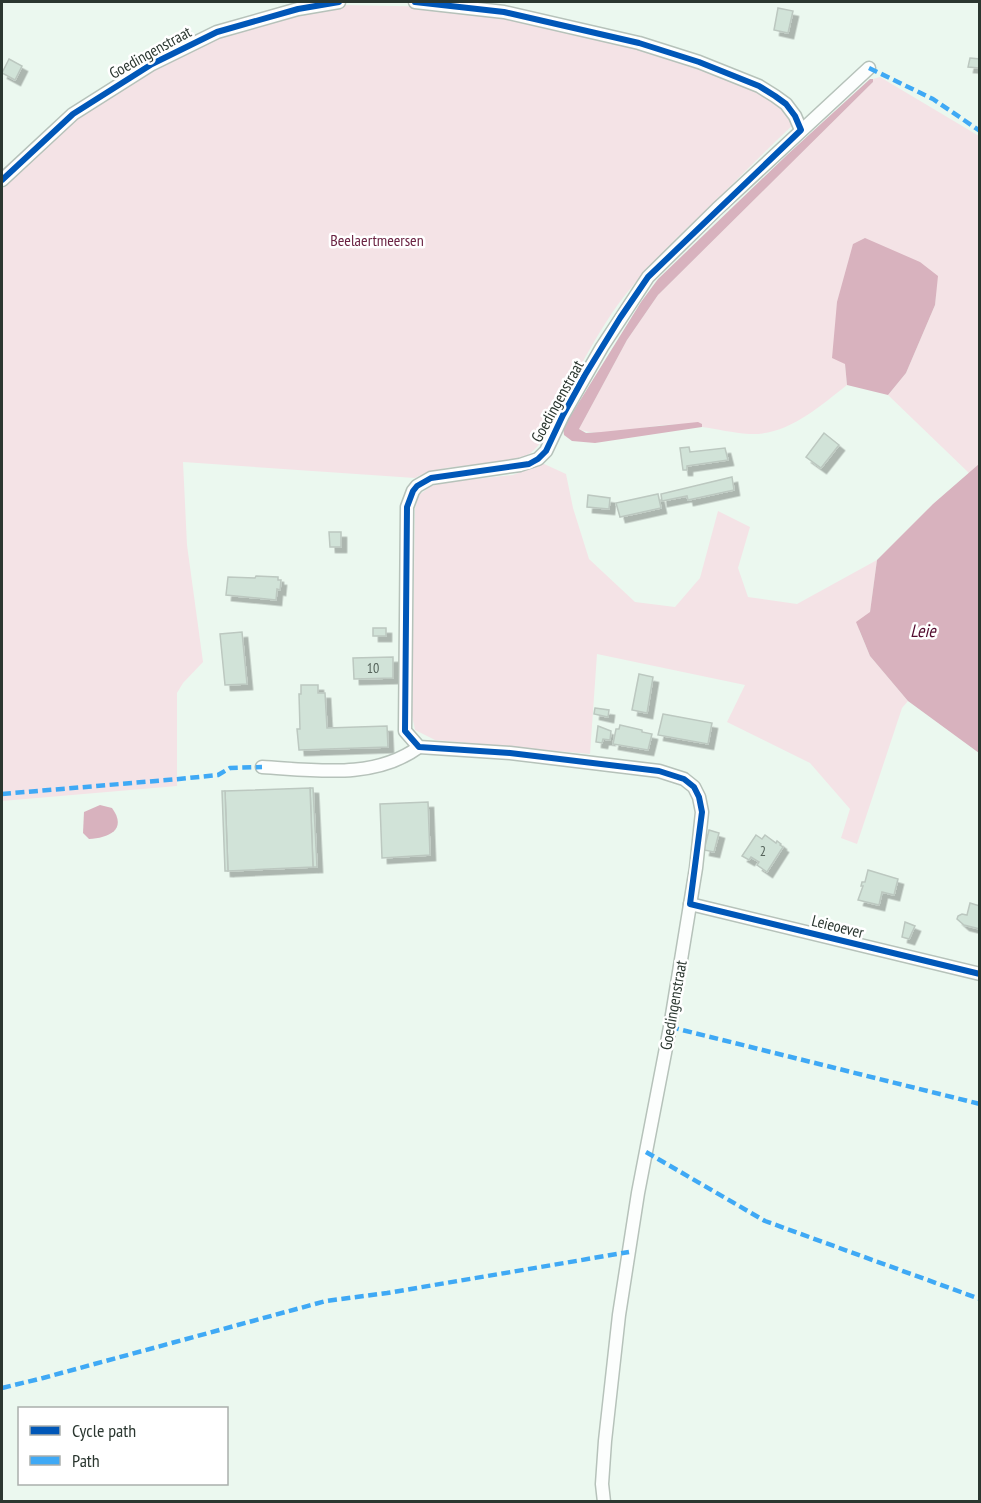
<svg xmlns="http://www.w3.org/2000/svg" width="981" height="1503" font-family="'PT Sans Narrow',sans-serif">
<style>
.green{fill:#f4e3e6}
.water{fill:#d8b2be}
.building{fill:#d1e3d8;stroke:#bcc8c0;stroke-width:1.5;filter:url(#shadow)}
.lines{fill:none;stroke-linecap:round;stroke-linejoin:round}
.street-casing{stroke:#b6c2ba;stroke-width:15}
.street{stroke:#fcfefd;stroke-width:12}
.quiet{stroke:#3fa9f5;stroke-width:4.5;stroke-dasharray:9 4.5;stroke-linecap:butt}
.cycleway-casing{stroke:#fff;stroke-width:10}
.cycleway{stroke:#0057b8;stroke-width:6}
.labels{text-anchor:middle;stroke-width:5;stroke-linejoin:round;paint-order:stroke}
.number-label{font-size:14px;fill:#54625a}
.street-label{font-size:16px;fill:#2b3730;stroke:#fff}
.park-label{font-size:16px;fill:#6b2443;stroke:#fff}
.water-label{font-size:18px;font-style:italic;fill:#530c2f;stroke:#fff}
</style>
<defs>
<filter id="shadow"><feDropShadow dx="5.5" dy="5.5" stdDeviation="0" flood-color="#0004"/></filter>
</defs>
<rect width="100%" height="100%" fill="#ebf8ef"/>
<g class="green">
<path d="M343,5l103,2 53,7 139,33 60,20 57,23 34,21 6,12c-28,26 -54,53 -82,80 -36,35 -72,68 -101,110 -20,30 -37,63 -54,95 -8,14 -12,32 -25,43 -20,19 -86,8 -118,27l-232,-16 4,83 16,117 -20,21 -6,10v93l-175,15v-612c33,-33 70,-69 109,-95 70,-48 149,-75 232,-89z"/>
<path d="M880,77l99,59 1,328 -10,10 -82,-79 18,-22 29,-68 2,-29 -92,88 2,21c-28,22 -60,51 -98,49 -16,-1 -32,-5 -47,-7v-3c-13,0 -26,0 -38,1 -21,2 -67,13 -85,4l48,-89 31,-45 215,-213v-3z"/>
<polygon points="542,463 566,474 573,508 589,559 635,602 675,607 700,578 718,511 750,527 738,568 748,597 797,604 877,560 870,612 859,630 870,656 908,701 902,708 857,844 841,838 850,809 810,763 727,722 745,685 597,654 590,754 435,740 415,730 412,715 415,508 419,495 431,486 447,482 513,475"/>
</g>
<g class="water">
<polygon points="870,79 873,79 873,82 658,295 627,340 579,429 586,433 601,432 698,422 702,424 702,427 595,443 572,441 564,435 563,428 641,302 658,279 788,154"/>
<polygon points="865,238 920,262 938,276 935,305 906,373 888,395 847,385 845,364 832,358 837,302 853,244"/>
<polygon points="979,464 979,753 908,701 870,656 856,622 870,612 877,560 933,504"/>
<path d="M100,805l12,3c16,22 -4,30 -23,31l-6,-6 1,-21z"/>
</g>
<g class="building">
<polygon points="778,8 793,11 788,33 774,30"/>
<polygon points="970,58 980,59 979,68 968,67"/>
<polygon points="9,59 22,66 15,80 2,73"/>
<polygon points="824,433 839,445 821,468 806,457"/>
<polygon points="689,447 690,452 725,448 728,460 687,466 687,470 683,470 680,448"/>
<polygon points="732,477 734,490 688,500 687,496 662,501 661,494"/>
<polygon points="658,494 661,508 620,517 616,503"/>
<polygon points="588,495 610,498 609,509 587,507"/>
<polygon points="329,532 341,532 341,547 330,547"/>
<polygon points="256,576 278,577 278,580 281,580 280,590 277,589 276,600 226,595 228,577 255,578"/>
<rect x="373" y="628" width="13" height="8"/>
<polygon points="242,632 247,684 225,685 220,634"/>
<polygon points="393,657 393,678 354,679 353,658"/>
<polygon points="639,674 653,677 647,713 632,710"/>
<polygon points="301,685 318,685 318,693 325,693 327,728 387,726 388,747 299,750 297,729 300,729 299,694 301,694"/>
<polygon points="595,708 609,710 608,717 594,714"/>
<polygon points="663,714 712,723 708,744 658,735"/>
<polygon points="620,725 642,730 642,732 652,734 648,750 613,744 616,729 619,729"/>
<polygon points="598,726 611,731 610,740 603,739 602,743 596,742"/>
<polygon points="310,788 313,788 317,867 313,867"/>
<polygon points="310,788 313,867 228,871 225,791"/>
<polygon points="222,791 225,791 228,871 225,871"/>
<polygon points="428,802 430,855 382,858 380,804"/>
<polygon points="709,830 719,833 714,852 704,850"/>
<polygon points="756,835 762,839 765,835 776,843 777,841 781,844 780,845 783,847 767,872 757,865 759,862 751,857 749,860 742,856"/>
<polygon points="868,870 898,879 894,895 882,892 879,905 858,900 863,886 861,886 862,882 865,882"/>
<polygon points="970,903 980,906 980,929 964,925 957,919 958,916 962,914 967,915"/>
<polygon points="905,922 915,926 909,939 902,937"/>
</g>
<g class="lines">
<defs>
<g id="street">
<polyline points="415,2 504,12 639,43 699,62 759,86 775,96 786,104 795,116 801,130"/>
<polyline points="2,180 73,114 152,64 217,32 298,9 339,2"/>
<path d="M262,767c53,3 112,13 157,-20"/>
<polyline points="690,904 980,974"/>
<polyline points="604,1502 602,1484 605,1441 619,1315 638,1193 670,1027 696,868 702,812 699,797 694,787 684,779 659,771 510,753 419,747 405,731 407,507 413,491 417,486 431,478 520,465 538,459 546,451 563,415 602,347 648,277 717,209 869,68"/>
</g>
</defs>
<use href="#street" class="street-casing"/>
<use href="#street" class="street"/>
<g class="quiet">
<polyline points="869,68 933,99 980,131"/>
<polyline points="2,794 179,779 218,775 230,768 262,767"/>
<polyline points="670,1027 980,1104"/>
<polyline points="646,1152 765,1221 980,1299"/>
<polyline points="2,1388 43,1378 326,1301 387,1293 629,1252"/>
</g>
<defs>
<g id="cycleway">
<polyline points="415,2 504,12 639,43 699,62 759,86 775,96 786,104 795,116 801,130 648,277 620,318 585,375 563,415 546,451 538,459 529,464 431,478 417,486 413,491 407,507 405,731 419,747 510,753 659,771 684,779 694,787 699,797 702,812 690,904 980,974"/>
<polyline points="2,180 73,114 152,64 217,32 298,9 339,2"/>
</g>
</defs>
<use href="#cycleway" class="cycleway-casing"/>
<use href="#cycleway" class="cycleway"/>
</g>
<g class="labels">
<g class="number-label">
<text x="373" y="673">10</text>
<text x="763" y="856">2</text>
</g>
<g class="street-label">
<text transform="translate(150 52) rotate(-29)" y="6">Goedingenstraat</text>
<text transform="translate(557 401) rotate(-61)" y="6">Goedingenstraat</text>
<text transform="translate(838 926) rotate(14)" y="6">Leieoever</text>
<text transform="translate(673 1005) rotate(-80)" y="6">Goedingenstraat</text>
</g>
<g class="park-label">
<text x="377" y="246">Beelaertmeersen</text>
</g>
<g class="water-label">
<text x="923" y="637">Leie</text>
</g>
</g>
<rect width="981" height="1503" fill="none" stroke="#2b3730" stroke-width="6"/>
<rect x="18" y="1407" width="210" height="78" fill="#ffffff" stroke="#aaafac" stroke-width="1.5"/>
<rect x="30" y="1426" width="30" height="9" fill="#0057b8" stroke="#aaafac" stroke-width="1.5"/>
<text x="72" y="1437" font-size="18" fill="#2b3730">Cycle path</text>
<rect x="30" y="1456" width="30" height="9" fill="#3fa9f5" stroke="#aaafac" stroke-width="1.5"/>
<text x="72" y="1467" font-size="18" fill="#2b3730">Path</text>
</svg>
